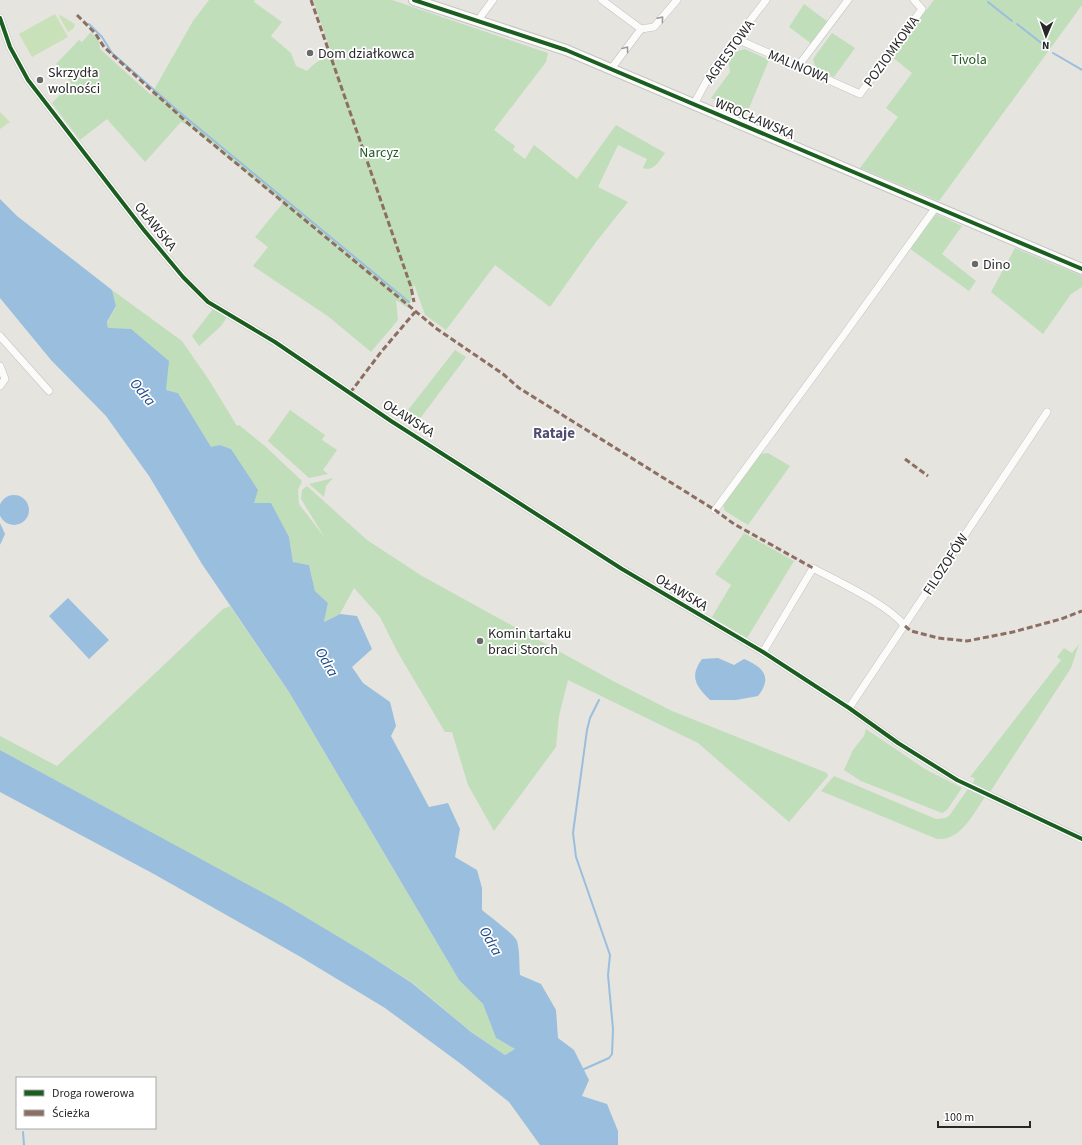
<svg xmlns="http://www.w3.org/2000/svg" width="1082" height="1145" font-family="'Source Sans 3',sans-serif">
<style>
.green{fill:#c1debb}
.pitch{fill:#c9e1b9}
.water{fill:#9abede}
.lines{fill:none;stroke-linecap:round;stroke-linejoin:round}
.stream{stroke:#9abede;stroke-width:2}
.street-casing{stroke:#c3c3c3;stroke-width:8}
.secondary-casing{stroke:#c3c3c3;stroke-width:12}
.street{stroke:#fbfbfa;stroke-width:7}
.secondary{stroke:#fbfbfa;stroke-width:10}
.quiet{stroke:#8d6e63;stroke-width:3;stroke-dasharray:6 3;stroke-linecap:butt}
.cycleway-casing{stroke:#fff;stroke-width:6}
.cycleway{stroke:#1b5e20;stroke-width:4}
.oneway{stroke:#9c9c9c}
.poi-dot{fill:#6a6a68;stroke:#fff;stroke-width:1.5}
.labels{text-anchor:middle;stroke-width:3.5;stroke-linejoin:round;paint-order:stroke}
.street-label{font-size:14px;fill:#282828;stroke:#fff}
.poi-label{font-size:14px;fill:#282828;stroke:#fff;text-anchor:start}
.park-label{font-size:14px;fill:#225a23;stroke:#fff}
.water-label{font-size:15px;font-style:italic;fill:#1d4a86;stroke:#fff}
.neighbourhood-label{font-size:15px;font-weight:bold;fill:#504e72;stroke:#fff}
</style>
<rect width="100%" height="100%" fill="#e5e4de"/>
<g class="green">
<path d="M209,0h46l-1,2 28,20 -11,14 20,17 5,13 11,5c7,-8 15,-13 25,-16l-19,-55h79l156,53 -2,9 -52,68 21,16 -2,4 12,9 9,-14 43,34 39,-54 49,28c-6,8 -11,19 -22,15l4,-9 -29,-14 -20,42 30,15 -32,40 -46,65 -55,-42 -49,65 -21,-15 -11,-31 -3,17 -5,6 -10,-7 2,20 -27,32 -42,-35 -76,-51 15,-19 -13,-10 28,-34 -90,-75 -12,-6 -36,40 -38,-43 -27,21 -28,-37 19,-20 -15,-19 23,-24 3,2 9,-10 8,9 1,8 51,46 42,-74z"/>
<polygon points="934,0 1082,0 1082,5 939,201 860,168 898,117 886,108 912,73 891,56"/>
<polygon points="804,4 828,22 812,44 789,27"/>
<polygon points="832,33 855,48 834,77 816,69 813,59"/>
<polygon points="745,49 769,60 747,113 711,98 730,72 728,59 733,52"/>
<polygon points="936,214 962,226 942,254 976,281 969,291 909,248"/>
<polygon points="1015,248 1082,276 1082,287 1071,294 1043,334 991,292"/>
<polygon points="112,290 182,341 209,380 237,426 239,425 266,447 302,481 298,490 299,504 325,538 301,499 302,490 307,486 367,540 422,576 613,681 672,711 827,773 828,776 789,822 698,743 568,680 559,716 556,747 494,831 468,785 452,732 445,732 397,651 380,617 354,588 340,614 324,622 328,603 315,591 309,565 293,562 289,537 254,503 231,449 220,445 211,448 178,393 166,390 108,328 107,323 116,307"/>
<polygon points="213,309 227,317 221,326 199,346 192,336"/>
<polygon points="455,350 466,357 413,428 401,419"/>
<polygon points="290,410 325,435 322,440 337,450 323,470 328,474 309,478 268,441"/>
<polygon points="768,453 790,466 748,525 725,511 723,505 761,454"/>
<polygon points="333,478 326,486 324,497 309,484"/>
<polygon points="744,533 794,561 747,638 712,617 731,585 715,574"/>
<polygon points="230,606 289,692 459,980 483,1004 496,1038 515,1049 505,1055 471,1032 413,983 367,954 154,834 0,750 0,736 57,766 223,609"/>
<polygon points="1079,644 1071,668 990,792 973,783 975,778 970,777 1061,660 1057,657 1064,648 1072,653"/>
<polygon points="866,729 925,769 962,788 947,810 942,813 861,781 844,770 853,750 864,736"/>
<path d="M834,776l102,43 9,-1 4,-2 19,-27 17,8c-12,17 -24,44 -48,42l-116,-48z"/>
</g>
<g class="pitch">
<polygon points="55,14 68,37 32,57 19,34"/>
<polygon points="60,15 75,24 74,28 68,32 59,16"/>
<polygon points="0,112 10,122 0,129"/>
</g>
<g class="water">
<path d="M0,199l17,17 95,74 4,16 -9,16 1,6 23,1 38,32 -3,29 12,3 33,54 9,-2 11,4 27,41 -4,13h17l18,34 4,25 16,3 6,26 13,12 -4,19 16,-8 17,2 15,33 -20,18 11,16 27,19 6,24 -5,10 38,71 19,-4 12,26 -5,28 22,13 5,18v22c8,7 32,24 35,31 3,10 2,24 3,34l21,9 15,26 2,28 16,12 15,30 -7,16 25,8 11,27v14h-78l-31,-43 -48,-38 -76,-56 -86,-52 -147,-83 -152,-81v-42l282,153 85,51 45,29 59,49 34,23 10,-6 -19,-11 -13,-34 -24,-24 -170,-288 -87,-128 -53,-88 -43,-60 -55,-56 -51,-62z"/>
<circle cx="14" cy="510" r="15"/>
<polygon points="0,523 5,534 0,545"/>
<polygon points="68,598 109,640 89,659 49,616"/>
<path d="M718,658l16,7 10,-6c19,8 29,18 14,37l-22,4h-26c-14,-14 -21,-23 -8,-41z"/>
</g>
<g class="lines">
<g class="stream">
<polyline points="988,2 1012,21"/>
<polyline points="89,24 102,37 112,53 178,111 409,302"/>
<polyline points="1017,24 1049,49"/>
<polyline points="1053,53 1082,70"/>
<polyline points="582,1070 609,1058 612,1054 613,1029 608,975 610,955 576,857 573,833 587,730 590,718 599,700"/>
<polyline points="23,1132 24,1145"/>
</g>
<defs>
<g id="street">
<polyline points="602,0 641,29"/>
<polyline points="0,18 10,47 28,80 143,229 183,277 208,302 275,342 391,421 622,569 763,652 849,708 898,743 957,780 1082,839"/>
<polyline points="480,21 481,16 493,0"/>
<polyline points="641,29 654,27 677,0"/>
<polyline points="737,39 860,94 922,9 914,0"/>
<polyline points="799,65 848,0"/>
<polyline points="611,69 641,29"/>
<polyline points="694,104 713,69 766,0"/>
<polyline points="0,336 49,391"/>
<polyline points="0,366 5,379 0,386"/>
<polyline points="715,510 843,336 936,207"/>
<path d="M763,652l50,-84c27,15 73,35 92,58"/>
<polyline points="849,708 1047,412"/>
</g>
<polyline id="secondary" points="414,0 566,50 1082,269"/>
</defs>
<use href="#street" class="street-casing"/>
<use href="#secondary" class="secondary-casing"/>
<use href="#street" class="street"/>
<use href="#secondary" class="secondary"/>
<g class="quiet">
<polyline points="311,0 411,287 414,302"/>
<polyline points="77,15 95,33 104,47 116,58 191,126 437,329 503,374 519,388 715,510 734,524 813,568"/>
<polyline points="350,393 381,352 415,312"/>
<polyline points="905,459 928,476"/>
<polyline points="905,626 911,631 938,638 967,641 1013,632 1061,619 1082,611"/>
</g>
<defs>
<g id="cycleway">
<polyline points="414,0 566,50 1082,269"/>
<polyline points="0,18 10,47 28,80 143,229 183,277 208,302 275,342 391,421 622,569 763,652 849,708 898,743 957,780 1082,839"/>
</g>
</defs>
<use href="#cycleway" class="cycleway-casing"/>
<use href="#cycleway" class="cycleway"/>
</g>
<defs><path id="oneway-chevron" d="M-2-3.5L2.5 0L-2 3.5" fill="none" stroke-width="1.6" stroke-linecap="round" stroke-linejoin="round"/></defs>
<g class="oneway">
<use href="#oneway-chevron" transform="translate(661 19) rotate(-49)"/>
<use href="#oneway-chevron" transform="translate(626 49) rotate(-53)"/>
</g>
<g class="poi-dot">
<circle cx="310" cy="53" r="4"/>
<circle cx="40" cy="80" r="4"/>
<circle cx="975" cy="264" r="4"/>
<circle cx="480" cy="641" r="4"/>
</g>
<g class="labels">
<g class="street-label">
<text transform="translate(729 51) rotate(-54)" y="5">AGRESTOWA</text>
<text transform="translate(891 51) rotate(-54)" y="5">POZIOMKOWA</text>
<text transform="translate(799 66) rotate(23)" y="5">MALINOWA</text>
<text transform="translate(755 118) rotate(23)" y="5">WROCŁAWSKA</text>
<text transform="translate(156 226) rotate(51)" y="5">OŁAWSKA</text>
<text transform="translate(409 418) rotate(32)" y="5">OŁAWSKA</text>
<text transform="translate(945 564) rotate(-57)" y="5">FILOZOFÓW</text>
<text transform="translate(682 592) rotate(31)" y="5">OŁAWSKA</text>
</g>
<g class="poi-label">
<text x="318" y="58">Dom działkowca</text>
<text x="48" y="77">Skrzydła<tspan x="48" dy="16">wolności</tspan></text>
<text x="983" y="269">Dino</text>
<text x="488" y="638">Komin tartaku<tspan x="488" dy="16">braci Storch</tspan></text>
</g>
<g class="park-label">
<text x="969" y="64">Tivola</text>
<text x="379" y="157">Narcyz</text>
</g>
<g class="water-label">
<text transform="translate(143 392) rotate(50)" y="5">Odra</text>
<text transform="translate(327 662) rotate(60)" y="5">Odra</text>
<text transform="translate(491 941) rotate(60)" y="5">Odra</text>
</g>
<g class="neighbourhood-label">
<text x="554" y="438">Rataje</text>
</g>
</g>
<rect x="16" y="1077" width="140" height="52" fill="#ffffff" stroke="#a9a9a9"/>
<rect x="24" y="1090" width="20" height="6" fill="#1b5e20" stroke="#a9a9a9"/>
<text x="52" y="1097" font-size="12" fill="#282828">Droga rowerowa</text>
<rect x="24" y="1110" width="20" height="6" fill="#8d6e63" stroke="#a9a9a9"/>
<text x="52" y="1117" font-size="12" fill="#282828">Ścieżka</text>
<g transform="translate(1046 36) rotate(182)" stroke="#ffffff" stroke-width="3" paint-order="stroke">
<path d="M0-3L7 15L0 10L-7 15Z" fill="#282828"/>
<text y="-6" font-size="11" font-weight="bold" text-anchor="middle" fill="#282828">N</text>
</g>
<path d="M938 1121v6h92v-6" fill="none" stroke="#282828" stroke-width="2"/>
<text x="944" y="1121" font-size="12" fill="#282828" stroke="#ffffff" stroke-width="3" paint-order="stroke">100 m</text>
</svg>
